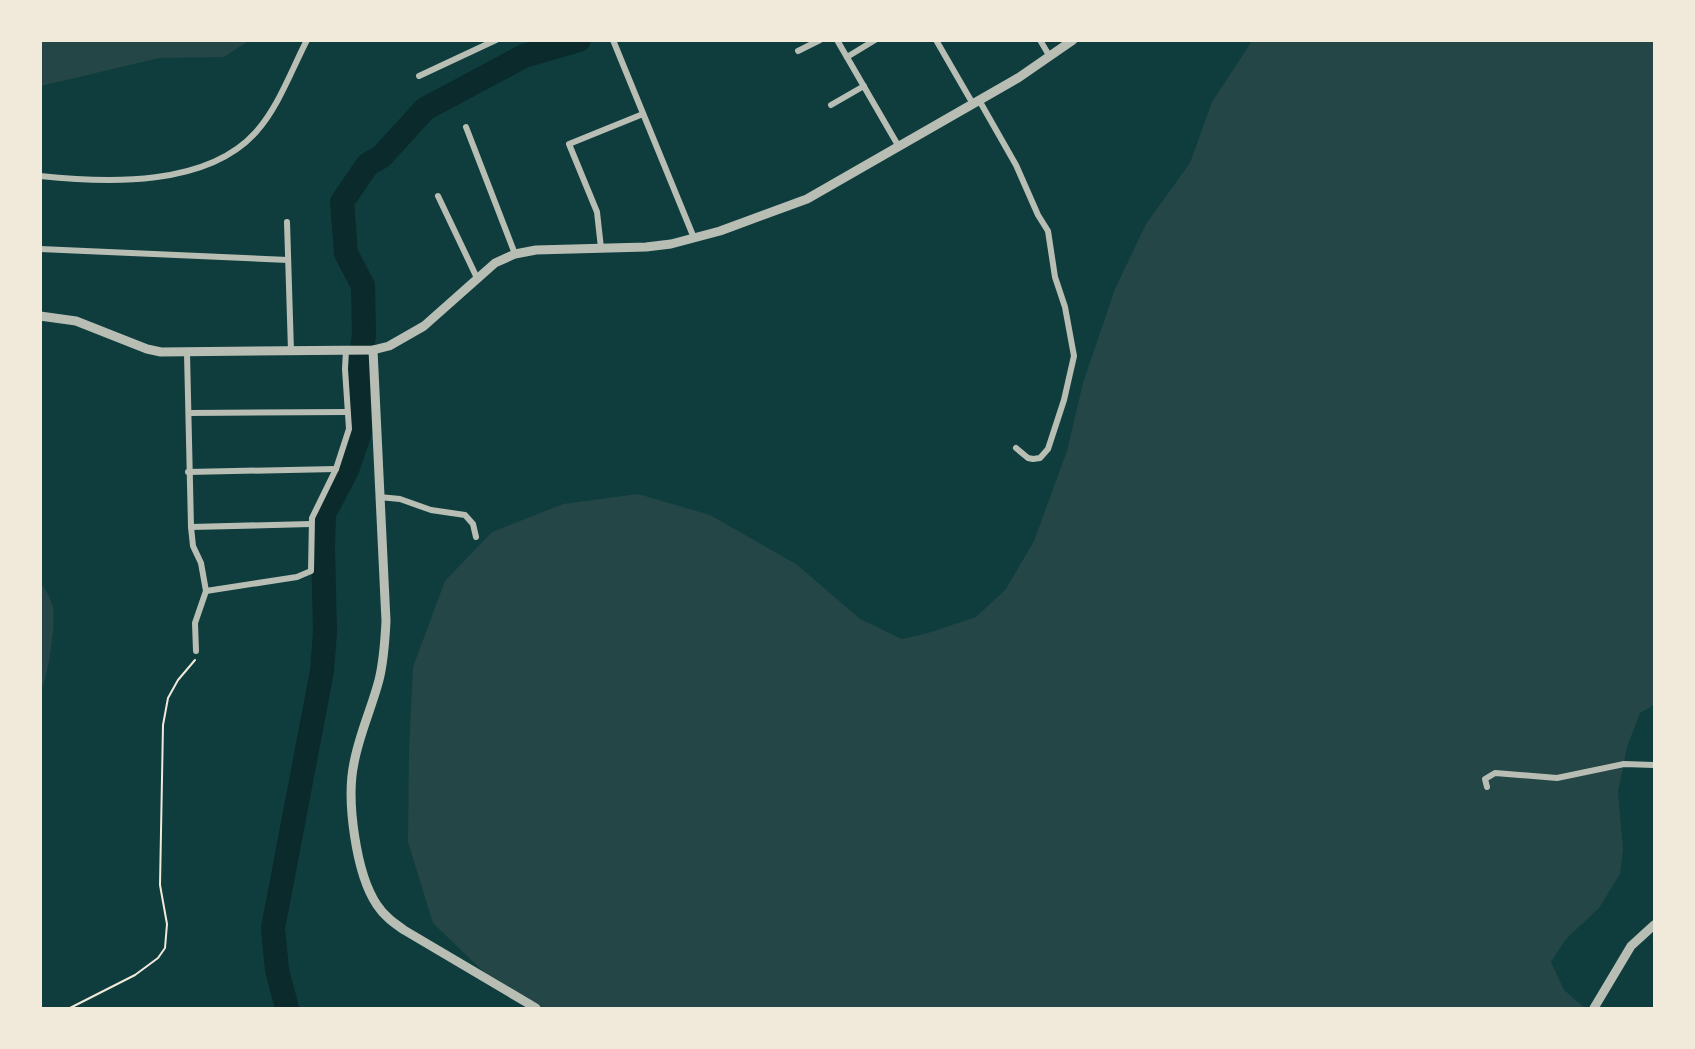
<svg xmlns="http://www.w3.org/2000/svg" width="1695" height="1049" font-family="Mulish,sans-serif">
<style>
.green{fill:#244646}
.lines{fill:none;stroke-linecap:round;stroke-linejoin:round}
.river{stroke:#0a2a2b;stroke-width:24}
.path{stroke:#f1e9da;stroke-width:2}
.minor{stroke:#b8beb3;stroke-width:6}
.tertiary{stroke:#b8beb3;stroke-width:9}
</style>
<rect width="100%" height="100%" fill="#0f3d3e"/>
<g class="green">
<polygon points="40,41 41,40 248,41 224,57 159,58 41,86"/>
<polygon points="1252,41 1654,41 1654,705 1640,713 1627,747 1618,792 1623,849 1620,874 1599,908 1566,939 1551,962 1564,990 1585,1008 530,1008 491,979 433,923 408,842 409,752 413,667 445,581 492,532 563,504 638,494 710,515 796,564 860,619 902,639 928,633 976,617 1006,589 1034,541 1067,451 1083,383 1115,289 1146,224 1190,163 1212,102"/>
<path d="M41,583c5,7 10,16 12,25 3,15 -5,69 -12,82z"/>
</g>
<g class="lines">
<polyline class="river" points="287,1008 277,970 273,928 322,671 325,632 323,549 324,514 347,470 361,429 359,371 364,334 363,286 346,253 342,202 368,164 381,157 425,109 524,56 579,40"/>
<polyline class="path" points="70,1008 135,975 158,958 165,948 167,924 160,885 163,725 168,698 178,680 195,660"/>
<g class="minor">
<polyline points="613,40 694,238"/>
<polyline points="837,40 899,147"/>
<polyline points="936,40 973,104"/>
<polyline points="1040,40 1050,57"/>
<polyline points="798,51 820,40"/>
<polyline points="847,57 875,40"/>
<polyline points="419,76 496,40"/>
<polyline points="979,100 1016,165 1038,215 1048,231 1055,277 1065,307 1074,356 1064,400 1048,449 1040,458 1033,459 1028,458 1016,448"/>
<polyline points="831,105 864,86"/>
<polyline points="466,127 515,254"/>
<path d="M40,176c68,7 167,11 216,-44 23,-26 35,-61 51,-92"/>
<polyline points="438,196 477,278"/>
<polyline points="287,222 291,351"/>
<polyline points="601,248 597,212 569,144 643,114"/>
<polyline points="40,249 288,260"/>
<polyline points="187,353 191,527 193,546 201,563 206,591 195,623 196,651"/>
<polyline points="189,413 347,412"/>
<polyline points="188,472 336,469"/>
<polyline points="379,497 400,499 431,510 465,515 473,524 476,537"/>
<polyline points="191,527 311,524"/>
<polyline points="206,591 297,577 311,571 312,518 336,469 349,429 345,369 346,350"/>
<polyline points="1487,787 1485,779 1495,773 1557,778 1624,764 1654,765"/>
</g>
<g class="tertiary">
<polyline points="40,316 76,321 147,349 161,352 373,350 389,346 424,326 495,263 515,254 536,250 646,247 671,244 720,231 807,199 1018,78 1073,40"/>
<path d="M373,350l13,271c-1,20 -2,39 -7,59 -7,27 -20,55 -25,83 -8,37 2,111 23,142 7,11 17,18 27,25l132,78"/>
<polyline points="1594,1008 1631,946 1654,925"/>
</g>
</g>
<rect width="1695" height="1049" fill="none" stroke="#f1e9da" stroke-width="84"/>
</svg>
